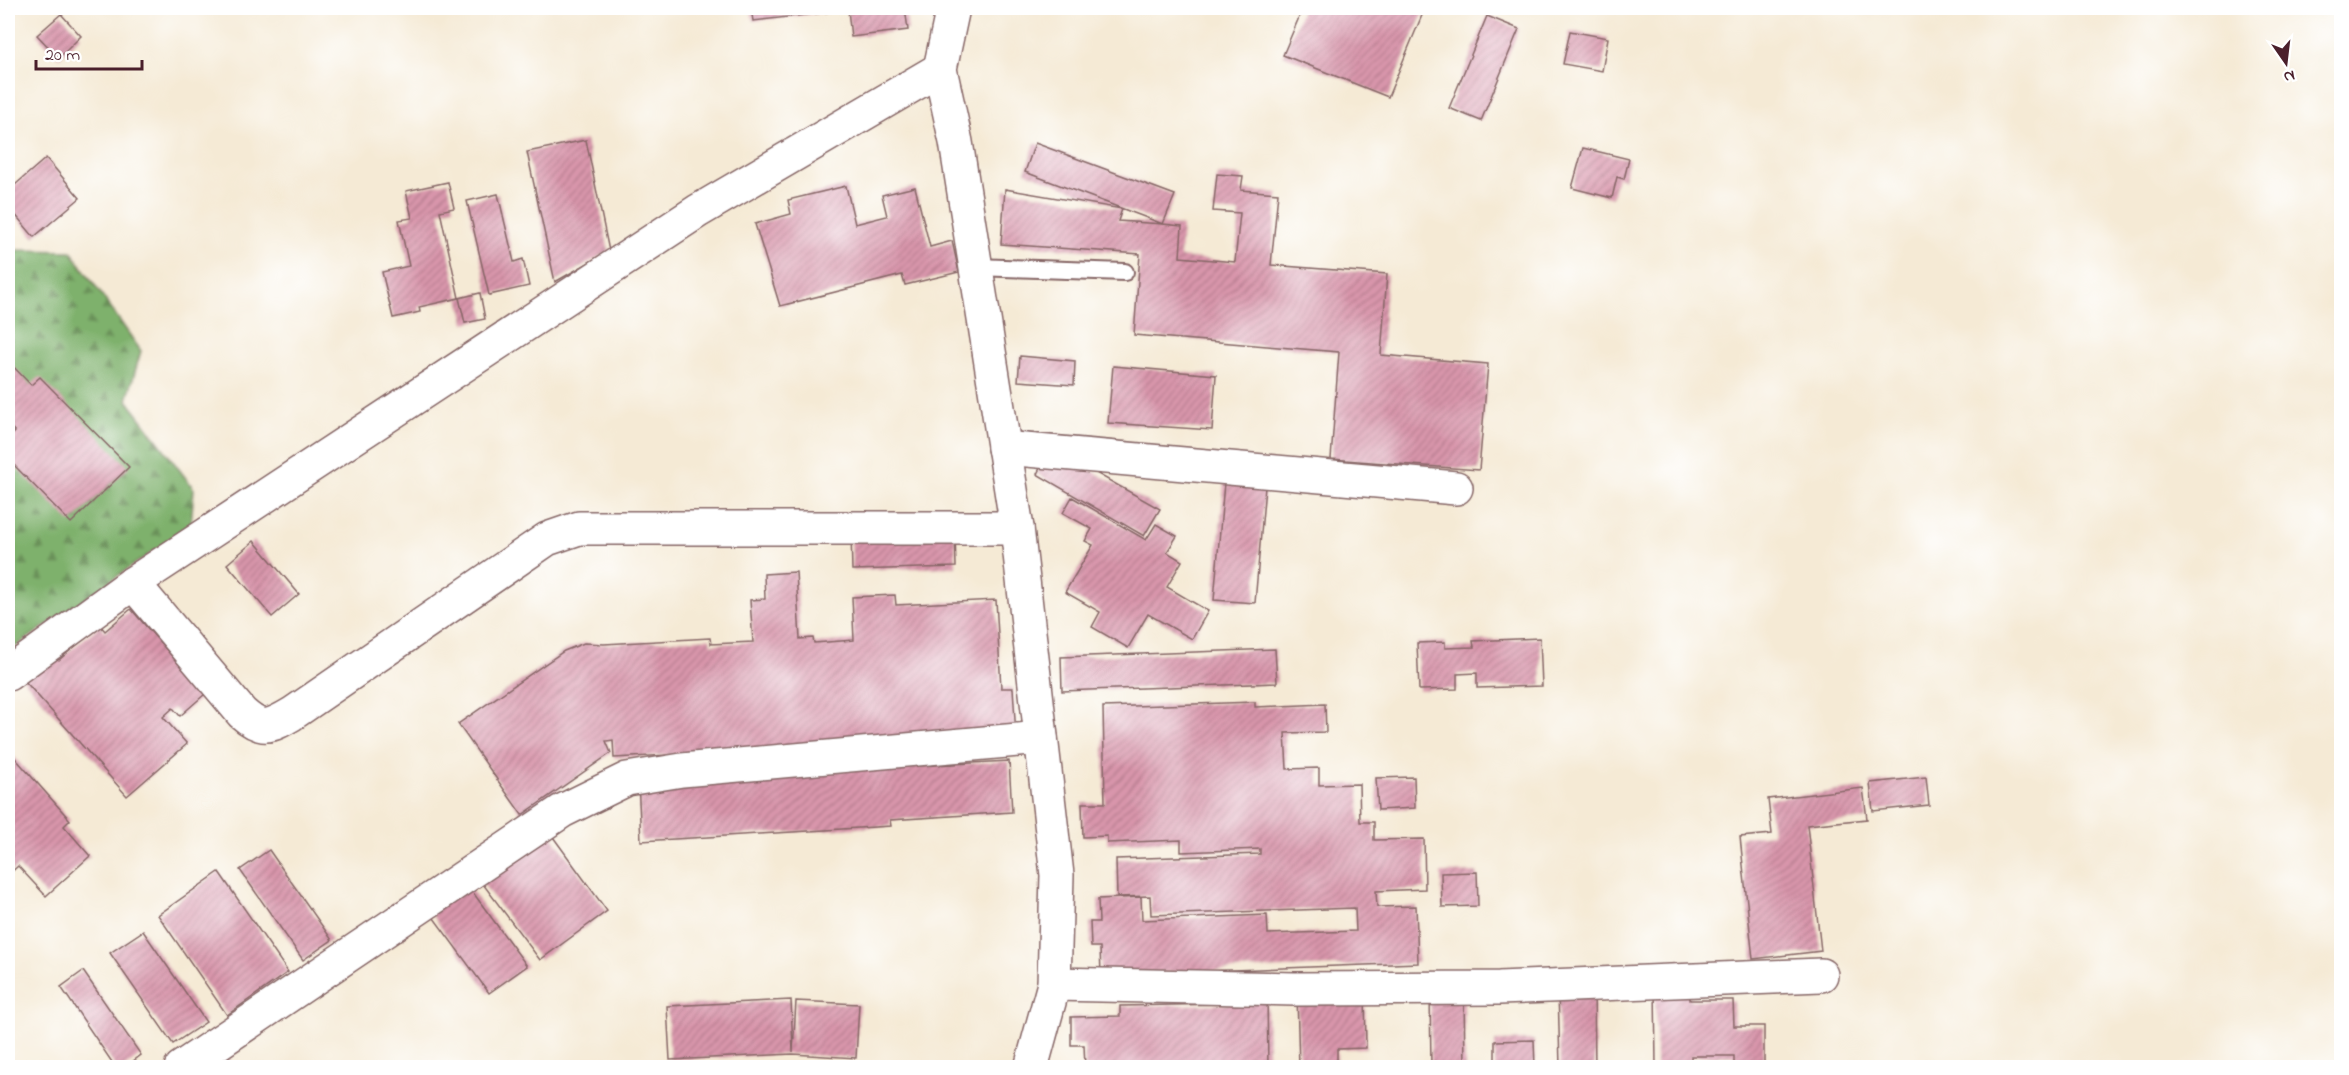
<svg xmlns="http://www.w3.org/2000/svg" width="2349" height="1075" font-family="'Indie Flower',sans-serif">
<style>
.forest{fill:url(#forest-firs);stroke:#64684c;stroke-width:1.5}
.building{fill:url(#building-hatch)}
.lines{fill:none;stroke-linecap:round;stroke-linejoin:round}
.lane-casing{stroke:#866666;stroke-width:20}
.street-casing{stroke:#866666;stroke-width:36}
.lane{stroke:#fff;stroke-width:16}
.street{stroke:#fff;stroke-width:33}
</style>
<defs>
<pattern id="forest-firs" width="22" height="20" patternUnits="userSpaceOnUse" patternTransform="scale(1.5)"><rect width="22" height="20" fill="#7eb16c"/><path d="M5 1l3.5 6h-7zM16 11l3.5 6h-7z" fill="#698f59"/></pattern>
<pattern id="building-hatch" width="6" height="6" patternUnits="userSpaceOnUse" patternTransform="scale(1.5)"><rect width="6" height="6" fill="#d996ac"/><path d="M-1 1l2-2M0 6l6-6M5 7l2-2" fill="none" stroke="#b27a8c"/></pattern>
</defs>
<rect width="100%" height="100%" fill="#fff"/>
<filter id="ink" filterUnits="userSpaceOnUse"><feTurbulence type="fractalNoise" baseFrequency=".0167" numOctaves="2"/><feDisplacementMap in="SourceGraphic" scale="12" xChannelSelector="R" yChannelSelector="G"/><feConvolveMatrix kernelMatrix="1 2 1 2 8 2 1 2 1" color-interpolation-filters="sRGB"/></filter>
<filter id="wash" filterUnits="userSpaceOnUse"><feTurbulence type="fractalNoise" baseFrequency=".008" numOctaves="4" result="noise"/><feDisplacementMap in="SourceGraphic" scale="24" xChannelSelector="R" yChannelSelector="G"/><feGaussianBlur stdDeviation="1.35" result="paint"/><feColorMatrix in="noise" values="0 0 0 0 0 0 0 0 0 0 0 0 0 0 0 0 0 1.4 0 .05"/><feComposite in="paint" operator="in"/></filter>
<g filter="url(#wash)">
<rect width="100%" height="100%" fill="#f5ead5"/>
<polygon class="forest" points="8,241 15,250 71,251 141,351 127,400 194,489 191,525 8,652"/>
<g id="blocks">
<g class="building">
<polygon points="751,8 905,8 908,30 851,37 848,10 753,21"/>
<polygon points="1303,8 1425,8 1388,97 1283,55"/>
<polygon points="61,14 81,36 59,58 37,35"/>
<polygon points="1487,16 1519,29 1481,121 1449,108"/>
<polygon points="1570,31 1608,38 1602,71 1563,64"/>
<polygon points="586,140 609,251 555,282 527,152"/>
<polygon points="1035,143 1175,195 1163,224 1182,226 1180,257 1235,262 1240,213 1213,211 1217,174 1243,176 1241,190 1278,193 1271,265 1387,274 1381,355 1488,364 1479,470 1331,459 1339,352 1134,335 1140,254 1001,244 1005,189 1122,209 1118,221 1163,224 1025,172"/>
<polygon points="1583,148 1629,159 1624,179 1617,177 1612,198 1572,188"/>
<polygon points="46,158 80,198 34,237 8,206 8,191"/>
<polygon points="448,182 454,208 440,211 459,298 480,293 485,319 465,323 459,298 419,307 420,312 393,318 382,272 409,266 399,220 412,218 406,191"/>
<polygon points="846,186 855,224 887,216 882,195 915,187 930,247 952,241 959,272 905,285 902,275 780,306 755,224 791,214 788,200"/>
<polygon points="498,194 514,262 523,259 529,286 489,295 467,201"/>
<polygon points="1020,356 1075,361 1074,385 1018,381"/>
<polygon points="8,361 31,385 40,377 129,467 71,523 8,459 8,439 15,432 8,424"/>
<polygon points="1113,366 1216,375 1212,430 1108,423"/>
<polygon points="1047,455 1064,455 1160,509 1144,536 1037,474"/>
<polygon points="1225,471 1266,475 1255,603 1214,600"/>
<polygon points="1072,497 1146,540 1156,524 1177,536 1167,552 1182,561 1167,587 1208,611 1192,639 1148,614 1128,648 1092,627 1100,612 1065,592 1093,545 1085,541 1092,529 1063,513"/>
<polygon points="955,531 956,567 852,570 851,534"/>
<polygon points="254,541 299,594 272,617 227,564"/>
<polygon points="796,572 800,639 813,638 814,643 854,640 852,597 895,595 896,605 996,600 1001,688 1013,688 1016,736 614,758 613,740 606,741 611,753 522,815 458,724 564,651 584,643 604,644 710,638 711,644 753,642 750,600 765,599 764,574"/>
<polygon points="131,609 205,694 180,716 173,708 163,717 187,744 127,796 23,679 53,653 59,660 100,625 105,631"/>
<polygon points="1540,638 1542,686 1477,688 1477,673 1457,674 1457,689 1419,690 1417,643 1445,642 1445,648 1474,647 1473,641"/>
<polygon points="1275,649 1277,683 1062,691 1061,657"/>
<polygon points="1255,702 1255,707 1325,704 1326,732 1285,733 1287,769 1319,768 1319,785 1359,784 1360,822 1374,822 1374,840 1424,839 1425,889 1376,891 1377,907 1416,906 1418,963 1101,975 1100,947 1091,947 1090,922 1099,922 1098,899 1141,897 1142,920 1267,915 1268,934 1356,931 1355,908 1151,915 1150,896 1117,897 1116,859 1260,854 1260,849 1181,852 1181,840 1107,843 1107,836 1083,837 1082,803 1105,803 1103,707"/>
<polygon points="8,750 70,820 64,826 90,856 46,896 18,866 8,875"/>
<polygon points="1009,761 1012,812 890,820 891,826 641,841 638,781"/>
<polygon points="1414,777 1415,808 1378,810 1376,778"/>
<polygon points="1926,777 1929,805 1873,811 1870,783"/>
<polygon points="1863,788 1867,819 1807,825 1821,951 1753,959 1740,837 1772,834 1768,799"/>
<polygon points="548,830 607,911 540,960 480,880"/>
<polygon points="269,850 332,940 303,960 240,870"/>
<polygon points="219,872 288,972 227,1015 158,915"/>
<polygon points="1477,872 1478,906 1442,907 1441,873"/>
<polygon points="466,883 527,966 489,993 428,910"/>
<polygon points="143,931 206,1022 173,1044 110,953"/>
<polygon points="83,971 141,1055 124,1068 116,1068 61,987"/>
<polygon points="1690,984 1690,1000 1733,1000 1734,1026 1764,1026 1764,1068 1734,1068 1734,1056 1691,1056 1691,1068 1656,1068 1655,985"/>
<polygon points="1594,987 1595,1068 1560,1068 1558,988"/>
<polygon points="1267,991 1268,1068 1085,1068 1084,1045 1071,1045 1071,1017 1120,1016 1120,1006 1226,1004"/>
<polygon points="1430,991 1464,991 1465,1068 1431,1068"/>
<polygon points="1365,993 1366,1048 1337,1049 1337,1068 1299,1068 1297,994"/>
<polygon points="791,1000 793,1052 796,1001 859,1004 856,1058 793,1054 670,1060 667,1006"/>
<polygon points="1534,1040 1535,1068 1495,1068 1495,1041"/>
<polygon points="223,1051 235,1068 198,1068"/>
</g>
</g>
</g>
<g filter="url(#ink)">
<use href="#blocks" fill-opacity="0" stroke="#866666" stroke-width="1.5"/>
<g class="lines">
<defs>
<polyline id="lane" points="976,267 1125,272"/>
<g id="street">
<polyline points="953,8 940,69 956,142 1017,528 1057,875 1054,984 1031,1068"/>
<polyline points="1004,448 1456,488"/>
<path d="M133,583l109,130c20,18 28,14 50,1l255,-175 32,-11h438"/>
<polyline points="8,674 133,583 698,211 940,69"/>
<polyline points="1054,984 1295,989 1499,988 1821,975"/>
<polyline points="181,1068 562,811 627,779 682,770 1041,738"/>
</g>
</defs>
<use href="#lane" class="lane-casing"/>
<use href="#street" class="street-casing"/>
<use href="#lane" class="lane"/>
<use href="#street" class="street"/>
</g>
</g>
<rect width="2349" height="1075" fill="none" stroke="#fff" stroke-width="30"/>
<g transform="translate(2286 63) rotate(166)" stroke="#ffffff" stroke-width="4.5" paint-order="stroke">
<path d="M0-4.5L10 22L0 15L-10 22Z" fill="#4a1f2b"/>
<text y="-9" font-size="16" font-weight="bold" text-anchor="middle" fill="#4a1f2b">N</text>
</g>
<path d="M36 60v9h106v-9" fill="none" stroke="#4a1f2b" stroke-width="3"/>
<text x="45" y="60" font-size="18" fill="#4a1f2b" stroke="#ffffff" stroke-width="4.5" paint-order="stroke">20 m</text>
</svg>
